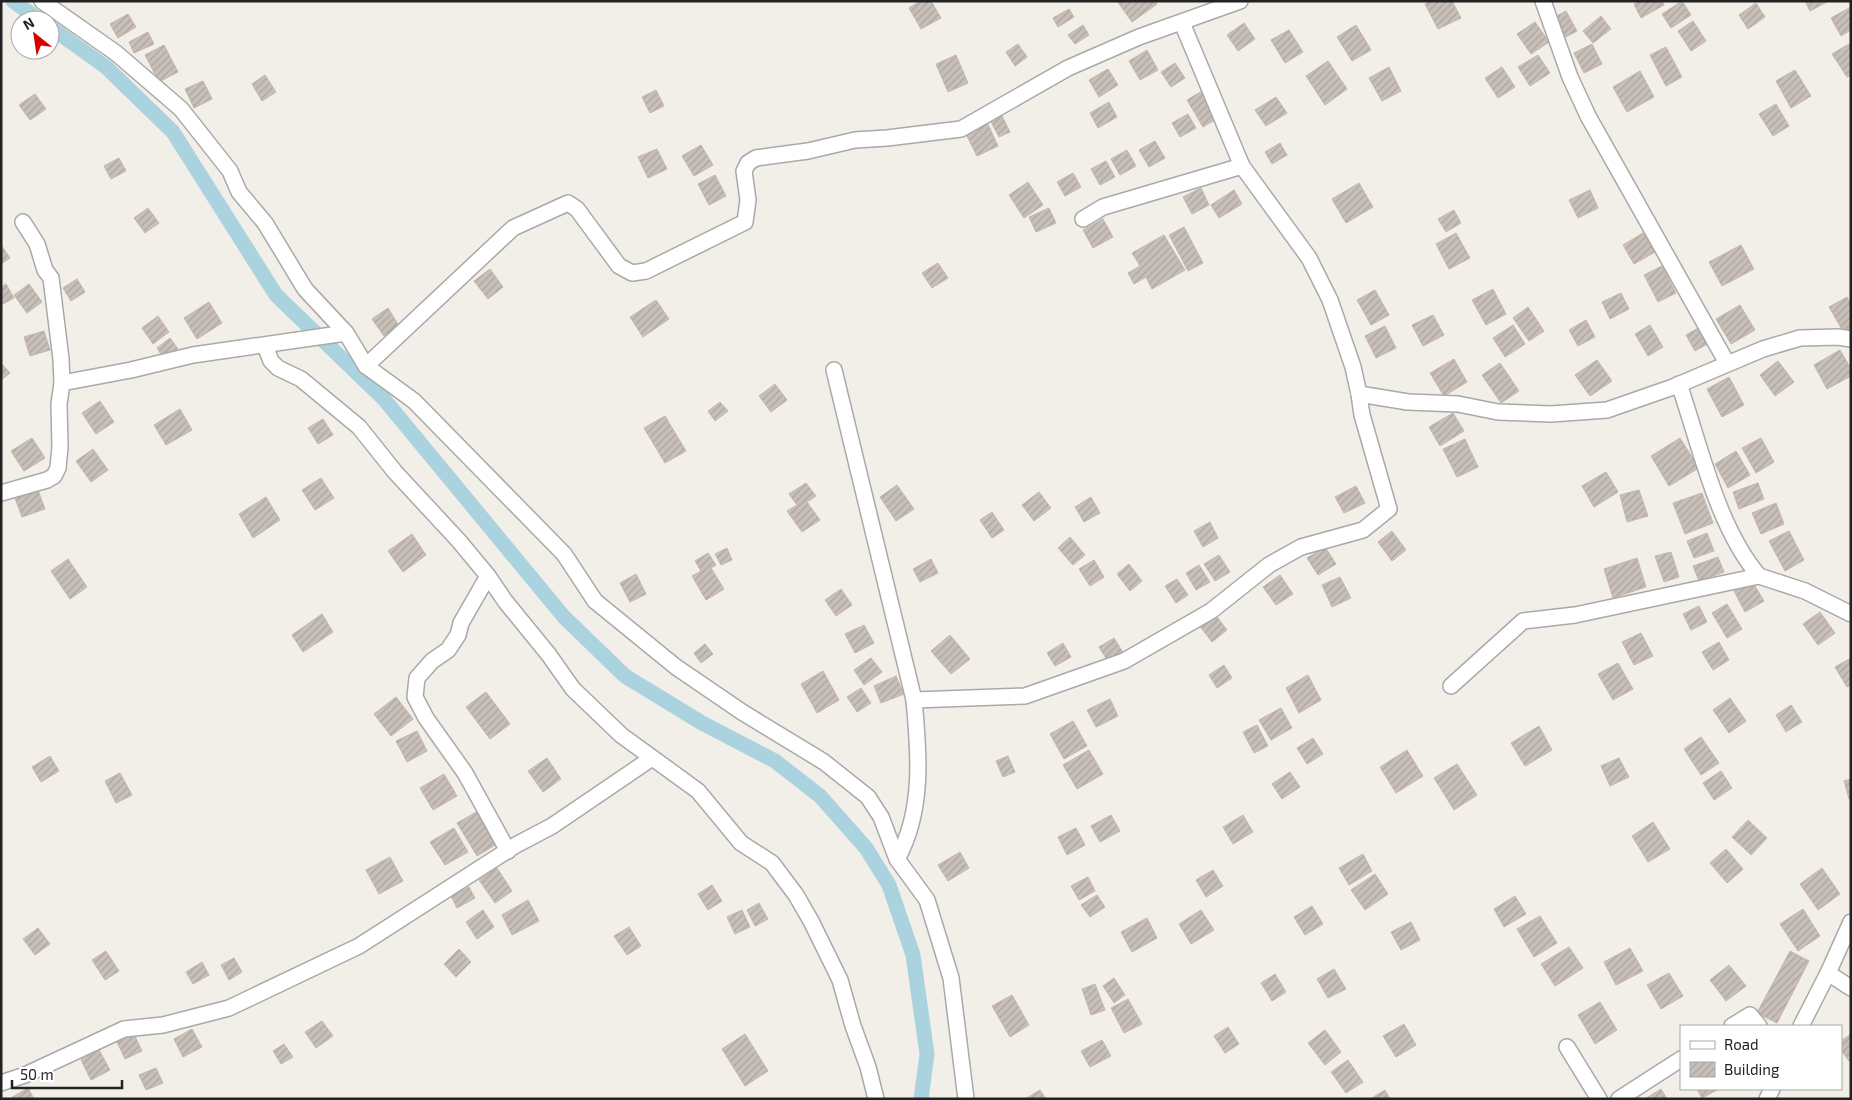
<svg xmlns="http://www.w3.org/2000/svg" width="1852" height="1100" font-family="'Exo 2',sans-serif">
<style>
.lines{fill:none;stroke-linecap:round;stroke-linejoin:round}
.canal{stroke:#aad3df;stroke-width:15}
.building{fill:url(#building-hatch);stroke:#c4b6ab}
.minor-casing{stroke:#a9a9a9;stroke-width:18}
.minor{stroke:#fff;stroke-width:15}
</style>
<defs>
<pattern id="building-hatch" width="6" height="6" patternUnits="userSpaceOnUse" patternTransform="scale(1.25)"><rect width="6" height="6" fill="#c7bfb8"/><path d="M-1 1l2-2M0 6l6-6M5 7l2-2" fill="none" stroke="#aba49e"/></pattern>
</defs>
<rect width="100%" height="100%" fill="#f2efe9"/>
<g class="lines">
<g class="canal">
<polyline points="13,1 39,20"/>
<polyline points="50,27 106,67 173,132 276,295 383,398 564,617 625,676 702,723 775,761 820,796 866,848 889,885 913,955 927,1054 921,1099"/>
</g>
</g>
<g class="building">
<polygon points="920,1 931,1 941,18 921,29 909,8"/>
<polygon points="1117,1 1155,1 1157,4 1132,22"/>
<polygon points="1430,1 1452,1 1461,18 1438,29 1425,4"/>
<polygon points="1638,1 1662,1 1664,5 1641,18 1634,4"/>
<polygon points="1682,1 1691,15 1671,28 1662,14"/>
<polygon points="1805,1 1827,1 1827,2 1810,11"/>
<polygon points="1756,3 1765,17 1748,29 1739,15"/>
<polygon points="1851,7 1851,30 1841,36 1831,18"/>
<polygon points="1069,9 1074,17 1058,27 1053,18"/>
<polygon points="1566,11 1577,31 1564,38 1553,18"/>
<polygon points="128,14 136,27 118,38 110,24"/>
<polygon points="1601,16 1611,29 1593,43 1583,31"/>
<polygon points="1693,21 1706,41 1691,51 1678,31"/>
<polygon points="1535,22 1549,42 1531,54 1517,34"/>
<polygon points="1244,23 1255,39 1238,51 1227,35"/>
<polygon points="1083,25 1089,35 1075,44 1068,35"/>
<polygon points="1356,25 1371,50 1352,61 1337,37"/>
<polygon points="1289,30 1303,52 1285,63 1271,40"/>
<polygon points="148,32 154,44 134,53 129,42"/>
<polygon points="1018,44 1027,57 1015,66 1006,52"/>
<polygon points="1592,44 1602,64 1584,73 1574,53"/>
<polygon points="1849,44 1851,47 1851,75 1847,77 1832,54"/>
<polygon points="164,45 178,72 159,82 145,55"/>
<polygon points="1666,47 1682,77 1666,86 1650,55"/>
<polygon points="1147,50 1158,70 1140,80 1129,61"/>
<polygon points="956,55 968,83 948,92 936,64"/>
<polygon points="1538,55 1550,73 1530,86 1518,67"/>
<polygon points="1328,61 1347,89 1325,105 1306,76"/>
<polygon points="1175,63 1185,78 1171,87 1161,72"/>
<polygon points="1389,67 1401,91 1382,101 1369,78"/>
<polygon points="1502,67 1515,87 1498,98 1485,78"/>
<polygon points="1108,69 1118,85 1099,97 1089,80"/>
<polygon points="1795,70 1811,96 1791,108 1776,81"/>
<polygon points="1640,71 1654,97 1627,112 1613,87"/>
<polygon points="265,75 276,92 262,101 252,84"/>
<polygon points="203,81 212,99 194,108 185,89"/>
<polygon points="656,90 664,106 650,113 642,97"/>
<polygon points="1202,91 1218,118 1203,127 1187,100"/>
<polygon points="35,94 46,109 30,120 19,105"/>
<polygon points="1276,97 1287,113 1266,126 1255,110"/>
<polygon points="1109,102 1117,117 1098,128 1090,113"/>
<polygon points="1776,104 1789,126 1773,136 1759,114"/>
<polygon points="1001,114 1010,132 999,137 990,120"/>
<polygon points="1188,114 1196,128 1180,137 1172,123"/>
<polygon points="987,122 998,146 977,156 965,132"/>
<polygon points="1155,141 1165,158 1149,167 1139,150"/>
<polygon points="1280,143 1287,155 1272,164 1265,152"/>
<polygon points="701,145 713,165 694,176 682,156"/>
<polygon points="657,149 667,169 648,178 638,157"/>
<polygon points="1127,150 1136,166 1120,175 1111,159"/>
<polygon points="119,158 126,171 111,179 104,166"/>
<polygon points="1106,161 1115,177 1100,185 1091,169"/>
<polygon points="1073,173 1081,187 1065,196 1057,182"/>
<polygon points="715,175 726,196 709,205 698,184"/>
<polygon points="1028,182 1043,205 1024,218 1009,195"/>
<polygon points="1359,183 1373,207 1346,223 1332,199"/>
<polygon points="1201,188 1209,205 1192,214 1183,197"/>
<polygon points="1234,190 1242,204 1219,218 1211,205"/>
<polygon points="1590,190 1598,208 1578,218 1569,200"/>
<polygon points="148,208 159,223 145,233 134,218"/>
<polygon points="1049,208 1056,223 1036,232 1029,217"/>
<polygon points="1454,210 1461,223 1446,232 1438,219"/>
<polygon points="1103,219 1113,237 1093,248 1083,230"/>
<polygon points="1184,227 1203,263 1188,271 1169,235"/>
<polygon points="1456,233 1470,258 1449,269 1436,244"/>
<polygon points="1643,233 1655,252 1634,264 1623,245"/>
<polygon points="1164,235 1185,270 1152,289 1146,277 1134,284 1128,273 1140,266 1132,253"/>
<polygon points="1,245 10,258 1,264"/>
<polygon points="1741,245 1754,269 1722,286 1709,262"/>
<polygon points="938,263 948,278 932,288 922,273"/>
<polygon points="1662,266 1676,293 1658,302 1644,275"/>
<polygon points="490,269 503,287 488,299 474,281"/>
<polygon points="77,279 85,292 71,301 63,288"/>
<polygon points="6,284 14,298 1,305 1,287"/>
<polygon points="29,284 42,302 27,313 14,295"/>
<polygon points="1493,289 1506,314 1486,325 1472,300"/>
<polygon points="1375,290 1389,315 1371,325 1357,300"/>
<polygon points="1621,293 1629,309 1610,319 1602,302"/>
<polygon points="1847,297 1851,304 1851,329 1844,333 1829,307"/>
<polygon points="656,300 669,319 643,337 630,317"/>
<polygon points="209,302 222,323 197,339 184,318"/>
<polygon points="1740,305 1755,330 1731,344 1716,319"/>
<polygon points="1528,307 1544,331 1529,341 1513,318"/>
<polygon points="388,308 399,326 384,336 372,319"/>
<polygon points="1433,315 1444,335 1423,346 1412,325"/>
<polygon points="158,316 169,332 153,344 142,328"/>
<polygon points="1586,320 1595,337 1578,346 1569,330"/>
<polygon points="1513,325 1525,344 1505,357 1493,338"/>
<polygon points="1650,325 1663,347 1648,356 1635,334"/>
<polygon points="1385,326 1396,348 1376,358 1365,336"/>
<polygon points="1700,327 1709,343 1695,351 1686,335"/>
<polygon points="44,331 50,350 30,356 24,337"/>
<polygon points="170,338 178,349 164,359 157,348"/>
<polygon points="1840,350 1851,369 1851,376 1827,389 1814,365"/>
<polygon points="1454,359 1467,382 1444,396 1430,373"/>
<polygon points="1597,360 1612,381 1590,396 1575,375"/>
<polygon points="1778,361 1794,382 1775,396 1760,375"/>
<polygon points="1,363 10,373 1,380"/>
<polygon points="1500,363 1519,391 1501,403 1482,375"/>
<polygon points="1729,377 1744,405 1722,417 1707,389"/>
<polygon points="775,384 787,400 771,412 759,396"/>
<polygon points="100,401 114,422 96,434 82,413"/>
<polygon points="720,402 728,411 715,421 708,411"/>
<polygon points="180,409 192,430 166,445 154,425"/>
<polygon points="1453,413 1464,431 1440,446 1429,427"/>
<polygon points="665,416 686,451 665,463 644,428"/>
<polygon points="323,419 333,435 318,444 308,428"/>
<polygon points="32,438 45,458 24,471 11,451"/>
<polygon points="1680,438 1699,468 1669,486 1651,456"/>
<polygon points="1761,438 1774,462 1756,473 1742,448"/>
<polygon points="1465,439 1478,467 1457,477 1443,449"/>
<polygon points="93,449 108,470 91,482 76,461"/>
<polygon points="1736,451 1750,475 1728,488 1715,464"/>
<polygon points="1606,472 1618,492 1594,507 1582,486"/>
<polygon points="321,478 334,498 315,510 302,490"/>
<polygon points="806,483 816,496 807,502 820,520 802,532 787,511 797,505 789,494"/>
<polygon points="1758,483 1764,499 1739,509 1733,492"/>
<polygon points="897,485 914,509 896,521 880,497"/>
<polygon points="1356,486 1365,503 1344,513 1335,497"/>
<polygon points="38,490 45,509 22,517 15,498"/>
<polygon points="1639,490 1648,516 1627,522 1620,495"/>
<polygon points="1039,492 1051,508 1034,521 1022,505"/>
<polygon points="1702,493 1713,523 1685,534 1673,503"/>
<polygon points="266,497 280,520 253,538 239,514"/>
<polygon points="1091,497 1100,513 1084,522 1075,507"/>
<polygon points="1776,503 1784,524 1761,534 1752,513"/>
<polygon points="992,512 1004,530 992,538 980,520"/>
<polygon points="1210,522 1218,538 1203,547 1194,531"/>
<polygon points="1392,531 1406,550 1392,561 1378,542"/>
<polygon points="1789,531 1804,560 1785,571 1769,541"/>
<polygon points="1707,533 1714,551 1694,558 1687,541"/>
<polygon points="412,534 426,555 403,572 388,551"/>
<polygon points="1070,537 1085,555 1073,565 1058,548"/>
<polygon points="1325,547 1336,564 1318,575 1307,558"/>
<polygon points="727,548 732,560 721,565 715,554"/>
<polygon points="1671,552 1679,577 1664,582 1655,556"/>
<polygon points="708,553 716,565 711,568 724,589 706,600 692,576 701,571 695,561"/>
<polygon points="1219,555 1230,572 1215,581 1204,564"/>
<polygon points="1718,557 1724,572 1699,581 1693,566"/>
<polygon points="1637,558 1646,587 1613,598 1604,569"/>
<polygon points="68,559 87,587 70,599 51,571"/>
<polygon points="931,559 938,573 920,582 913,569"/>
<polygon points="1094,560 1104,577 1090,586 1079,569"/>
<polygon points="1129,564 1142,581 1130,591 1117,574"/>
<polygon points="1199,565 1210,582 1196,590 1186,573"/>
<polygon points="636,574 646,594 630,602 620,583"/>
<polygon points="1280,575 1293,594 1276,605 1263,587"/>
<polygon points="1340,577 1351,598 1332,607 1322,585"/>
<polygon points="1177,579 1188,595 1176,603 1165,586"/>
<polygon points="1752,581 1764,601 1745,612 1734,591"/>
<polygon points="841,589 852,605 836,616 825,600"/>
<polygon points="1727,604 1742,629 1727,638 1712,613"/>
<polygon points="1699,606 1707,622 1691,630 1683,614"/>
<polygon points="1820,612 1835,633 1818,645 1803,624"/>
<polygon points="1214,613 1227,630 1212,642 1199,625"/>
<polygon points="322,614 333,632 303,652 292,635"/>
<polygon points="864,625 874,643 855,653 845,634"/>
<polygon points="1641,633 1653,656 1634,665 1622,642"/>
<polygon points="950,635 970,659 951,674 931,651"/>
<polygon points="1114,638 1124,654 1109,663 1099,647"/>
<polygon points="1719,642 1729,660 1713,670 1702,652"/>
<polygon points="1063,643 1071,657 1055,666 1047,653"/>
<polygon points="705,644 713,654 701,663 694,653"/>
<polygon points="871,658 882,672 864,685 854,670"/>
<polygon points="1851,658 1851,685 1847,687 1835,667"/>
<polygon points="1618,663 1633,689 1613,700 1598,674"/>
<polygon points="1224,665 1232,678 1217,688 1209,675"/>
<polygon points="823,671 839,700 817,713 801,684"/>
<polygon points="1308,675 1321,700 1299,713 1286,688"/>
<polygon points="896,676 904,694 881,703 874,686"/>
<polygon points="861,688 871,703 857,712 847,697"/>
<polygon points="486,692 510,724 490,739 466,707"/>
<polygon points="396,697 413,719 391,736 374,714"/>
<polygon points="1730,698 1746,721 1729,733 1713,710"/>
<polygon points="1110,699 1118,716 1096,727 1087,710"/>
<polygon points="1791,705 1802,722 1786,732 1776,715"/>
<polygon points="1281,708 1292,728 1271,740 1259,720"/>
<polygon points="1073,721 1087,746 1064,759 1050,734"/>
<polygon points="1257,725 1268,746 1254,753 1243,732"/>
<polygon points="1539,726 1552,750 1525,766 1511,743"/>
<polygon points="417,731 427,751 407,762 396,741"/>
<polygon points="1701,737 1719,763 1701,775 1684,749"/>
<polygon points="1313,738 1323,754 1307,764 1297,748"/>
<polygon points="1089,750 1103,774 1077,789 1063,765"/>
<polygon points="1407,750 1423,776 1396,793 1380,767"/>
<polygon points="50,756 59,771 41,782 32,767"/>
<polygon points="1008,756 1015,772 1003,777 996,761"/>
<polygon points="547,758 561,779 543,792 528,771"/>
<polygon points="1619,758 1629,777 1610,786 1601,766"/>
<polygon points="1457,764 1477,795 1454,810 1434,778"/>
<polygon points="1721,771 1732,788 1714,800 1703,783"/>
<polygon points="1290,772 1300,787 1282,799 1272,784"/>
<polygon points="120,773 132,795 116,803 105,781"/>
<polygon points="444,774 457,796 433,810 420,788"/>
<polygon points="1851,779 1851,798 1849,799 1844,781"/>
<polygon points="480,810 500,842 477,856 457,823"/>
<polygon points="1111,815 1120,831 1100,842 1091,826"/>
<polygon points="1243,815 1253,832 1233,844 1223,827"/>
<polygon points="1748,820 1767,838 1751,855 1732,837"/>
<polygon points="1653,822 1670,849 1648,862 1632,836"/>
<polygon points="454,828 468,852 445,865 430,842"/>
<polygon points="1076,828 1085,845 1067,855 1058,837"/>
<polygon points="1726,849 1743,869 1727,883 1710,863"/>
<polygon points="960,852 969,868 948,881 938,865"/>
<polygon points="1363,854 1372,871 1349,885 1339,868"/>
<polygon points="390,857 403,881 379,894 366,870"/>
<polygon points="497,868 512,891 495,903 479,880"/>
<polygon points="1822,868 1840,894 1818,910 1800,884"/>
<polygon points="1213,870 1223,886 1206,897 1196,880"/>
<polygon points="1375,874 1388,894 1365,910 1351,890"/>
<polygon points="1088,877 1095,891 1079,900 1071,886"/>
<polygon points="712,885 722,901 708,910 698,894"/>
<polygon points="469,887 475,898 457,908 451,896"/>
<polygon points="1097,895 1105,907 1090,917 1081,905"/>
<polygon points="1515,896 1526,914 1504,927 1494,909"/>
<polygon points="528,900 539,921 512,935 502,915"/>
<polygon points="759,903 768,919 755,926 747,910"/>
<polygon points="1312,906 1323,924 1305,935 1294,917"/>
<polygon points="1803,909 1820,936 1798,951 1780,924"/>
<polygon points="483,910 494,927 477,939 466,922"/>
<polygon points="742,910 750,927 735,934 727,917"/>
<polygon points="1201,910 1214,930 1191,944 1179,924"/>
<polygon points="1540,916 1557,943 1534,957 1517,929"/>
<polygon points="1147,918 1157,938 1132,952 1121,932"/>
<polygon points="1411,922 1420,940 1401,950 1391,932"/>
<polygon points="629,927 641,946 627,955 614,936"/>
<polygon points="38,928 50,944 35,955 23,939"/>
<polygon points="1569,947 1583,968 1555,986 1541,964"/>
<polygon points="1630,948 1643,971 1616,985 1604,962"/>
<polygon points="459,949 471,962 456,977 444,964"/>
<polygon points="106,951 119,971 105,980 92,960"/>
<polygon points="1790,951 1809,961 1777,1023 1757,1013"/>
<polygon points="234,958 242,972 229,980 221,965"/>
<polygon points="202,962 209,975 193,984 186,972"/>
<polygon points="1729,965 1746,986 1726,1001 1710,980"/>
<polygon points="1334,969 1346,989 1328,998 1317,979"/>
<polygon points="1669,973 1683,996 1661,1009 1647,985"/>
<polygon points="1275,974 1286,992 1272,1001 1261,983"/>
<polygon points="1114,978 1125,995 1114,1003 1103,986"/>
<polygon points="1095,984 1105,1010 1091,1015 1082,989"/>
<polygon points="1012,995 1029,1025 1010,1037 992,1006"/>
<polygon points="1128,999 1142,1024 1124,1033 1111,1008"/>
<polygon points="1600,1002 1617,1030 1595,1044 1578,1015"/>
<polygon points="322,1021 333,1036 316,1048 305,1032"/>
<polygon points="1404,1024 1416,1045 1396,1057 1383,1036"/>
<polygon points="1228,1027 1239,1044 1225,1053 1214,1036"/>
<polygon points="192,1029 202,1047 183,1057 174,1039"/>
<polygon points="1325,1030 1341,1052 1325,1065 1308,1043"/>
<polygon points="134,1034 142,1051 125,1059 117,1042"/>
<polygon points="745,1034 768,1071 745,1086 722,1049"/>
<polygon points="1851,1034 1851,1060 1849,1061 1841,1050 1841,1041"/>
<polygon points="1102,1040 1111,1056 1090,1067 1081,1051"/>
<polygon points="284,1044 293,1057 281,1064 273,1051"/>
<polygon points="99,1050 110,1070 91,1080 81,1060"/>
<polygon points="1348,1060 1363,1082 1346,1093 1331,1072"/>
<polygon points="156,1068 163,1083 146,1090 139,1075"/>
<polygon points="28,1088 34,1099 9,1099"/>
<polygon points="1661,1089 1667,1099 1645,1099"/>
<polygon points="1697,1089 1719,1089 1702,1098"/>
<polygon points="1040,1090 1046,1099 1025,1099"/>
<polygon points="1385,1090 1390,1099 1370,1099"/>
</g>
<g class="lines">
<defs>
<g id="minor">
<polyline points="42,1 116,53 181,109 230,171 239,192 265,223 305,289 346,333 366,366 414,401 564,554 595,601 676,667 742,712 824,762 868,797 881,817 897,859 927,900 951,978 966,1099"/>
<polyline points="1543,1 1570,77 1588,116 1727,363"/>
<polyline points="1182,23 1242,166 1309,258 1330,300 1353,367 1359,394 1408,402 1458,404 1498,412 1551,414 1607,410 1673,387 1763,349 1800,338 1838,337 1851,339"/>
<polyline points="1083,219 1103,207 1242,166"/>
<polyline points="23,222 37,244 45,270 51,278 61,359 62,383"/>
<polyline points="265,346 271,361 278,368 301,379 359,427 395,472 459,541 488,576 505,601 549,655 573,689 621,735 698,791 741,843 772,863 796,895 811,921 840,980 853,1026 868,1067 876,1099"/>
<polyline points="366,366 513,228 568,203 577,209 619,266 632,273 646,271 745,222 748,200 744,171 748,163 756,158 808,151 855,140 887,138 961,129 1068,68 1139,37 1240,1"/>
<path d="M834,370l80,330c5,52 10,111 -17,159"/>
<path d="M1679,384c21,61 38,143 80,192"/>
<polyline points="1,493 47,480 54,476 58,468 60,447 59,404 62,383 131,370 193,355 346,333"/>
<polyline points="488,576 461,623 458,635 448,650 432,661 417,678 415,697 426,718 465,773 508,851"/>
<polyline points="1451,686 1523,621 1575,615 1759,576 1805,591 1851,614"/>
<polyline points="914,700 1025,696 1124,661 1211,611 1269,565 1301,547 1363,530 1389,509 1362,415 1359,394"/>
<polyline points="1828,973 1851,988"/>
<polyline points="1732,1026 1750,1015 1759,1026"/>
<polyline points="1801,1026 1828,973 1851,922"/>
<polyline points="1567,1047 1599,1099"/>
<polyline points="1,1083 25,1075 124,1029 163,1025 229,1008 359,946 516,845 552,826 652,758"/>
<polyline points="1619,1099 1681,1059"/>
<polyline points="1767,1099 1772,1089"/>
</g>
</defs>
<use href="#minor" class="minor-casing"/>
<use href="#minor" class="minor"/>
</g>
<rect width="1852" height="1100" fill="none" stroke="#222222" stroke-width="5"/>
<rect x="1680" y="1025" width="162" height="65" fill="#ffffff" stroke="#a7a7a7"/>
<rect x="1690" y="1041" width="25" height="8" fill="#ffffff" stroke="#a7a7a7"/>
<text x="1724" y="1050" font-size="15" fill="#222222">Road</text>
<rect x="1690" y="1062" width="25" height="15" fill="url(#building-hatch)" stroke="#a7a7a7"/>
<text x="1724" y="1075" font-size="15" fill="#222222">Building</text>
<g transform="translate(35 35) rotate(330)"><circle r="24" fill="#ffffff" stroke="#a7a7a7"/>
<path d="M0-4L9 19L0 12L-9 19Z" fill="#d40000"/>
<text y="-8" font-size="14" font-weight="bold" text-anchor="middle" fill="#222222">N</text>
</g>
<path d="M12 1080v8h110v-8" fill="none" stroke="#222222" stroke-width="2.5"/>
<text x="20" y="1080" font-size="15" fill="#222222" stroke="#ffffff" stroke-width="4" paint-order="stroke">50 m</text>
</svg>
